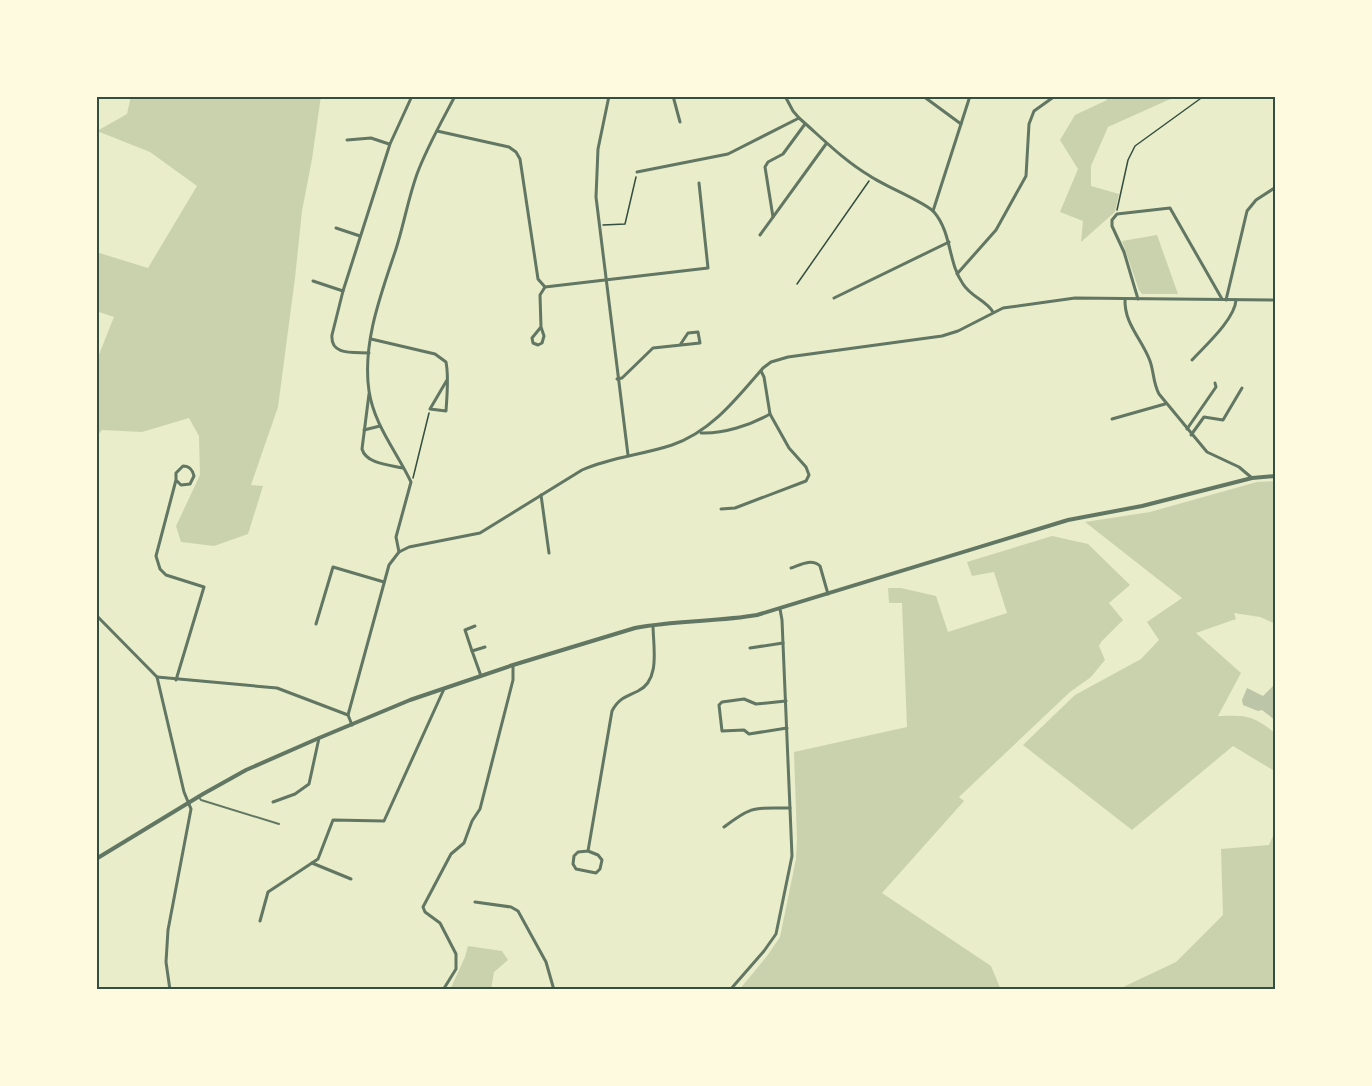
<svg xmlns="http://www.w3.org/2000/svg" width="1372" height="1086" font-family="'PT Sans',sans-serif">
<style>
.green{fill:#cad2ad}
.building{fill:#bcc5a7}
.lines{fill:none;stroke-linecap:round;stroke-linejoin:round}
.path{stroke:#344e41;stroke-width:1.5}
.pedestrian{stroke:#617663;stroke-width:2}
.minor{stroke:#617663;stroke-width:3}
.tertiary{stroke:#617663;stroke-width:4}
.neatline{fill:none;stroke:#344e41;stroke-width:2}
</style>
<rect width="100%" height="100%" fill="#e9edc9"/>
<g class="green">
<polygon points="131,96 321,96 312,159 302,211 295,278 278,407 251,485 263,486 248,534 214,546 181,542 176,526 200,475 199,436 189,418 142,432 102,430 96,437 96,362 114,317 96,311 96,252 148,268 197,186 150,152 97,131 127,114"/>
<polygon points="1105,96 1177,96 1108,127 1091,166 1091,186 1119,194 1115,212 1081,242 1083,221 1060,212 1078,169 1060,140 1075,115 1107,100"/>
<polygon points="1157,235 1178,294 1142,294 1139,290 1122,241"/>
<path d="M1276,481v143l-16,-7 -26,-4 2,6 -40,14 45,40 -23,43c29,-1 35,-1 58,18v38l-43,-26 -101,84 -109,-85 52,-50 66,-36 18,-19 -12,-18 35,-24 -97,-76 65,-10 107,-30z"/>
<polygon points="1052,536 1088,544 1130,585 1109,603 1123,620 1101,642 1099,646 1105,660 1091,677 1070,692 959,797 964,801 882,893 991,966 1001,990 739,990 767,956 780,937 796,859 797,840 794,752 907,727 902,603 889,603 888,588 901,588 936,596 948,632 1007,613 994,572 972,576 967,562"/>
<polygon points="1276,829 1276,990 1117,990 1176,962 1223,915 1221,849 1269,845"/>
<polygon points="468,946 502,951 508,960 494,972 491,990 450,990 465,957"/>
</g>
<polygon class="building" points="1276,683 1276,721 1262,710 1258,711 1243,705 1242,700 1247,688 1263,696"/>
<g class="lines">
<g class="path">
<polyline points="1117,210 1128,160 1135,146 1204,96"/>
<polyline points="603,225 625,224 636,177"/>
<polyline points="797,284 869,181"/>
<polyline points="413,478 429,413"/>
</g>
<polyline class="pedestrian" points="198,796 201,800 279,824"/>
<g class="minor">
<polyline points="609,96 598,149 596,197 628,455"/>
<polyline points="673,96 680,122"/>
<path d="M785,96l8,15 6,7c23,20 44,42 71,58 14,10 55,26 64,36 18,21 14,51 29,72 8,13 23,16 30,28"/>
<polyline points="923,96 961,124"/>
<polyline points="437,131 509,147 516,152 520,159 538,279 545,287 708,268 699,183"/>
<polyline points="347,140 371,138 389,144"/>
<polyline points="637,172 728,154 799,118"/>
<polyline points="933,211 970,96"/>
<polyline points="773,217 765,167 768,162 783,154 805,124"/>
<polyline points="336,228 360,236"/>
<polyline points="760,235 826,144"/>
<polyline points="957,274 996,230 1026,176 1029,124 1034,111 1055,96"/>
<polyline points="313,281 343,291"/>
<polyline points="834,298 949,242"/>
<path d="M1125,299c-1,25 17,40 25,62 4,11 3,22 9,33l48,58 32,15 13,11"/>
<polyline points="1138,299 1124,252 1112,226 1112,220 1117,214 1170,208 1222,299"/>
<polyline points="1226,300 1247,211 1256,200 1276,187"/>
<polyline points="541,327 544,336 542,343 538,345 533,343 532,338 541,327 540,295 545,287"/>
<path d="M371,339l64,15 11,8c3,15 1,33 0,49l-16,-2 17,-29"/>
<path d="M369,353c-15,-1 -39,3 -37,-18l11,-44 47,-147 22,-48"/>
<path d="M1192,360c13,-14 43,-41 44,-60"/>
<polyline points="617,379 622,378 653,348 700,343 698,332 688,333 680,345"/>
<path d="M369,394l-7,55c4,15 28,16 41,19"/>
<polyline points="1112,419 1165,404"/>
<polyline points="1187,429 1216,387 1215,383"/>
<polyline points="364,430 380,426"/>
<path d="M701,433c22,1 50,-8 69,-19l-6,-37 -3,-6"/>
<polyline points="1191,435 1204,417 1223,420 1242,388"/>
<polyline points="541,495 549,553"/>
<polyline points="721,509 735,508 806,481 809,475 806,467 789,448 770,414"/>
<path d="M399,552l-3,-15 15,-55c-14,-30 -37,-57 -42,-91 -7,-48 12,-97 27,-142 8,-25 12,-50 21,-75 10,-27 25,-53 38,-78"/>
<path d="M791,568c9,-3 20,-10 29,-2l8,28"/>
<polyline points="96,615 157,677 184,792 191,809 168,930 166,962 170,990"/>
<polyline points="316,624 333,567 384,582"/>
<polyline points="750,648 783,643"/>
<polyline points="472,651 465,630 475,626"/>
<polyline points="481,676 472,651 485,647"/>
<polyline points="157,677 277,688 348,715"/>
<path d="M176,680l28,-93 -38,-12 -6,-6 -4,-13 20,-76v-7l7,-7c6,0 10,4 11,10l-4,8 -9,1 -5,-5"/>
<polyline points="786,701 756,704 744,699 722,702 719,705 722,731 744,730 749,734 787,728"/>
<path d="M352,725l-4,-10 41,-150 10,-13 10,-5 71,-14 102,-63c29,-13 60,-15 90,-25 39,-13 65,-47 91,-77l8,-6 17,-5 154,-21 16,-5 45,-23 72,-10 201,2"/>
<polyline points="273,802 295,794 309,784 319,738"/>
<path d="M724,827c29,-22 30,-19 66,-19"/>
<path d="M588,851l-10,1 -4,4 -1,8 3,5 20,4 4,-4 2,-9 -4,-5 -10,-4 24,-140c7,-13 14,-14 26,-20 23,-11 15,-45 15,-66"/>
<polyline points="312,863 351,879"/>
<polyline points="475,902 511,907 518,911 546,962 554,990"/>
<polyline points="260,921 268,892 318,859 333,820 384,821 444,689"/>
<polyline points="443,990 456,969 456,954 440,923 425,912 423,907 451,854 464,843 472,821 480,809 513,680 513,665"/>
<polyline points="730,990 764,951 776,934 792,856 782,620 780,609"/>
</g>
<path class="tertiary" d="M96,859l107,-65 43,-24 73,-32 91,-38 103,-35 122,-37c40,-8 82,-6 122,-13l311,-95 74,-14 110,-28 24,-2"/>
</g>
<rect width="1372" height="1086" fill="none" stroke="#fefae0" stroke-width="195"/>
<rect x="98" y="98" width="1176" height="890" class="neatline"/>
</svg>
